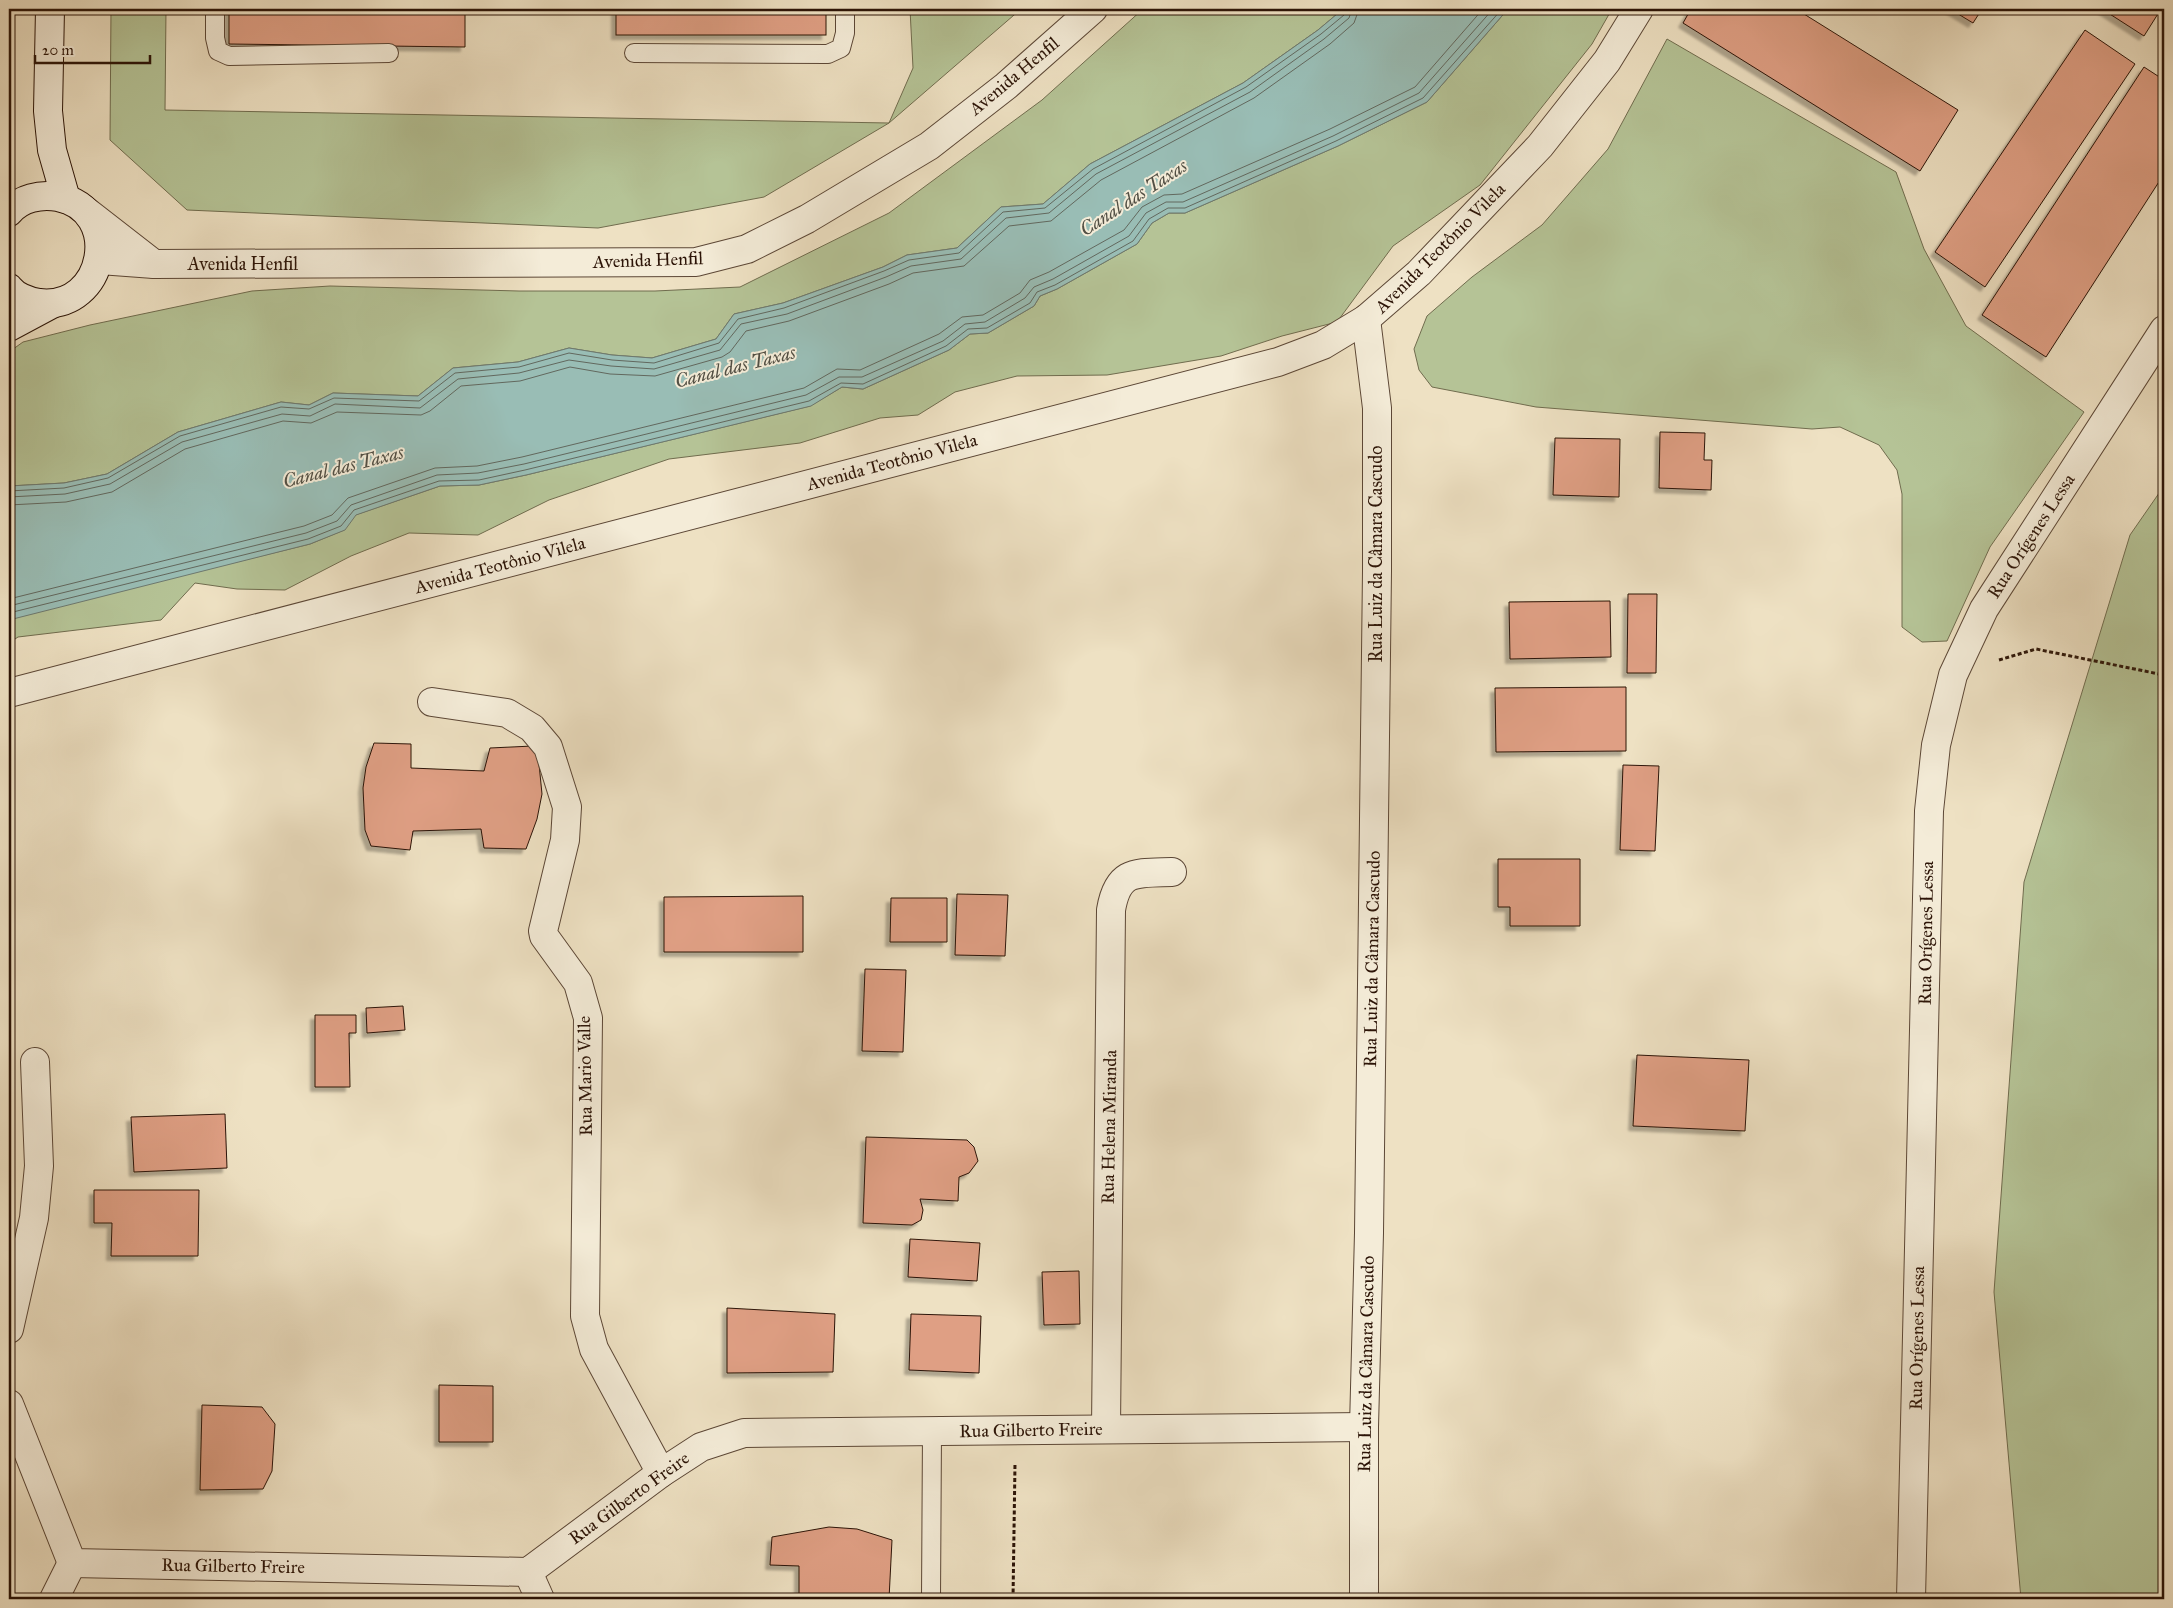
<svg xmlns="http://www.w3.org/2000/svg" width="2173" height="1608" font-family="'IM FELL Great Primer',serif">
<style>
.green{fill:#b5c396;stroke:#706c4e}
.water{fill:#99bdb5;stroke:#6d796f}
.lines{fill:none;stroke-linecap:round;stroke-linejoin:round}
.shore{stroke:#62685e;stroke-width:1}
.building{fill:#df9f84;stroke:#2c1407;filter:url(#shadow)}
.lane-casing{stroke:#5c4736;stroke-width:20}
.street-casing{stroke:#5c4736;stroke-width:30}
.secondary-casing{stroke:#2c1407;stroke-width:30}
.path{stroke:#2c1407;stroke-width:3;stroke-dasharray:4 2.5;stroke-linecap:butt}
.lane{stroke:#f4ecd8;stroke-width:18}
.street{stroke:#f4ecd8;stroke-width:28}
.secondary{stroke:#f4ecd8;stroke-width:28}
.labels{text-anchor:middle;stroke-width:4;stroke-linejoin:round;paint-order:stroke}
.street-label{font-size:18px;fill:#2c1407;stroke:#f4ecd8}
.water-label{font-size:19px;font-style:italic;fill:#524f44;stroke:#f4ecd8}
</style>
<defs>
<filter id="shadow"><feDropShadow dx="-4.5" dy="4.5" stdDeviation="1" flood-color="#0004"/></filter>
</defs>
<rect width="100%" height="100%" fill="#eee1c3"/>
<filter id="stains"><feTurbulence type="fractalNoise" baseFrequency=".004" numOctaves="4"/><feColorMatrix values="0 0 0 0 .2 0 0 0 0 .09 0 0 0 0 .02 0 0 0 .5 -.17"/></filter>
<radialGradient id="worn" r=".72"><stop offset=".6" stop-color="#630" stop-opacity="0"/><stop offset="1" stop-color="#630" stop-opacity=".3"/></radialGradient>
<g class="green">
<polygon points="111,9 166,9 165,110 889,123 913,68 910,9 1021,9 889,123 764,197 598,228 187,210 110,140"/>
<polygon points="1143,9 1343,9 1318,30 1243,83 1090,164 1043,204 1001,207 957,248 907,255 883,267 783,303 734,314 716,339 652,358 612,355 569,348 518,362 453,368 418,396 333,393 309,405 281,402 178,432 107,474 64,483 9,486 9,352 23,342 90,325 252,291 330,286 519,291 655,291 740,287 889,213 1042,100"/>
<polygon points="1508,9 1612,9 1592,44 1480,185 1393,246 1337,322 1282,336 1221,356 1107,375 1017,376 955,392 918,415 880,418 800,443 669,459 549,500 478,535 409,533 351,556 285,590 237,589 195,583 161,620 18,637 9,643 9,620 11,617 310,544 344,530 355,515 440,486 479,485 526,475 810,406 842,387 863,389 949,350 970,334 988,333 1034,306 1040,296 1057,289 1137,244 1152,223 1169,213 1185,213 1338,146 1427,102"/>
<polygon points="1667,39 1896,172 1924,249 1966,326 2084,412 1990,547 1947,641 1922,642 1902,627 1902,494 1897,470 1879,445 1840,427 1812,429 1536,407 1432,387 1419,370 1414,349 1427,316 1472,277 1542,225 1608,149"/>
<polygon points="2164,486 2164,1599 2021,1599 1994,1292 2024,882 2130,535"/>
</g>
<polygon class="water" points="1343,9 1508,9 1427,102 1338,146 1185,213 1169,213 1152,223 1137,244 1057,289 1040,296 1034,306 988,333 970,334 949,350 863,389 842,387 811,406 526,475 479,485 440,486 356,515 345,530 310,544 9,620 9,486 64,483 107,474 178,432 281,402 309,405 333,393 418,396 453,368 518,362 569,348 612,355 652,358 716,339 734,314 783,303 883,267 907,255 957,248 1001,207 1043,204 1090,164 1243,83 1318,30"/>
<g class="lines">
<g class="shore">
<polyline points="9,491 64,488 108,478 180,436 281,407 309,409 334,398 419,401 455,373 519,367 569,353 612,360 654,363 719,343 738,319 784,308 884,271 909,260 959,253 1003,212 1045,208 1093,169 1246,87 1321,34 1344,15 1345,9"/>
<polyline points="9,497 65,494 110,484 182,442 282,414 310,416 335,404 420,408 458,379 519,373 569,360 611,366 654,369 720,350 741,324 787,314 886,277 911,266 961,259 1006,218 1049,213 1096,174 1250,92 1324,39 1349,18 1352,9"/>
<polyline points="9,505 66,502 112,492 185,449 283,421 311,423 337,412 421,415 430,411 461,386 520,381 570,367 610,374 655,376 722,357 730,352 746,331 789,321 889,284 913,273 964,266 1009,226 1051,221 1101,180 1254,98 1330,44 1354,23 1359,9"/>
<polyline points="9,599 304,526 332,515 348,498 435,468 477,466 522,457 804,388 837,369 860,370 939,334 962,317 983,315 1020,293 1030,280 1049,272 1124,230 1142,207 1164,195 1182,194 1330,129 1415,87 1483,9"/>
<polyline points="9,606 306,533 337,521 351,505 437,475 478,473 524,464 806,395 839,377 862,377 943,341 965,324 985,322 1025,298 1034,287 1053,279 1129,236 1146,213 1166,202 1183,202 1333,136 1419,93 1493,9"/>
<polyline points="9,613 308,539 341,526 354,510 439,481 479,480 525,470 809,401 841,383 863,384 946,346 968,329 987,328 1030,303 1037,292 1055,285 1133,241 1149,219 1168,208 1185,208 1336,141 1423,98 1502,9"/>
</g>
</g>
<g class="building">
<polygon points="229,9 465,9 465,47 229,44"/>
<rect x="616" y="9" width="210" height="26"/>
<polygon points="1691,9 1796,9 1958,110 1920,171 1683,23"/>
<polygon points="1950,9 1982,9 1973,23"/>
<polygon points="2102,9 2161,9 2144,36"/>
<polygon points="2085,30 2135,64 1985,287 1935,252"/>
<polygon points="2144,67 2164,80 2164,174 2046,357 1982,315"/>
<polygon points="1660,432 1705,433 1704,460 1712,460 1711,490 1659,488"/>
<polygon points="1555,438 1620,439 1619,497 1553,495"/>
<polygon points="1628,594 1657,594 1656,673 1627,673"/>
<polygon points="1610,601 1611,657 1510,659 1509,602"/>
<polygon points="1626,687 1626,751 1496,752 1495,688"/>
<polygon points="374,743 411,744 411,768 484,771 490,748 533,746 539,764 542,794 537,819 526,849 484,848 481,829 413,831 410,850 371,846 365,830 363,788 366,767"/>
<polygon points="1623,765 1659,766 1655,851 1620,850"/>
<polygon points="1498,859 1580,859 1580,926 1510,926 1510,907 1498,907"/>
<polygon points="957,894 1008,895 1005,956 955,955"/>
<polygon points="803,896 803,952 664,952 664,897"/>
<polygon points="891,898 947,898 947,942 890,942"/>
<polygon points="865,969 906,970 903,1052 862,1051"/>
<polygon points="403,1006 405,1030 367,1033 366,1008"/>
<polygon points="315,1015 356,1015 356,1033 349,1033 350,1087 315,1087"/>
<polygon points="1637,1055 1749,1060 1745,1131 1633,1126"/>
<polygon points="225,1114 227,1168 134,1172 131,1117"/>
<polygon points="866,1137 967,1140 974,1147 978,1161 969,1173 959,1177 958,1201 920,1199 923,1210 921,1220 912,1225 863,1223"/>
<polygon points="94,1190 199,1190 198,1256 111,1256 112,1223 94,1223"/>
<polygon points="910,1239 980,1243 977,1281 908,1277"/>
<polygon points="1079,1271 1080,1324 1044,1325 1042,1272"/>
<polygon points="727,1308 835,1314 833,1372 727,1373"/>
<polygon points="911,1314 981,1316 979,1373 909,1370"/>
<polygon points="439,1385 493,1386 493,1442 439,1442"/>
<polygon points="202,1405 262,1407 275,1424 272,1471 263,1489 200,1490"/>
<polygon points="829,1527 857,1529 892,1540 889,1599 799,1599 799,1566 770,1565 772,1537"/>
</g>
<g class="lines">
<defs>
<g id="lane">
<polyline points="215,9 215,38 218,51 229,56 389,53"/>
<polyline points="634,53 828,54 841,48 845,33 845,9"/>
<polyline points="931,1599 932,1431"/>
</g>
<g id="street">
<polyline points="82,208 154,264"/>
<polyline points="100,260 154,264 696,262 747,249 807,219 929,146 1006,86 1093,9"/>
<polyline points="9,693 1278,362 1323,345 1366,319 1419,273 1540,146 1607,61 1639,9"/>
<polyline points="432,702 507,713 532,728 548,747 567,807 565,840 543,931 544,936 578,983 588,1018 585,1316 594,1349 661,1473"/>
<polyline points="9,1329 34,1218 39,1166 35,1062"/>
<polyline points="9,1404 72,1563 528,1572 661,1473 701,1447 744,1433 1364,1427"/>
<path d="M1106,1429l5,-519c7,-41 25,-37 61,-38"/>
<polyline points="528,1572 540,1599"/>
<polyline points="54,1599 72,1563"/>
<polyline points="1364,1599 1364,1427 1369,1233 1377,571 1377,408 1366,319"/>
<polyline points="1911,1599 1929,811 1936,745 1953,675 1984,609 2164,330"/>
</g>
<g id="secondary">
<polyline points="50,9 48,111 52,150 66,199"/>
<path d="M9,212c12,-14 31,-18 49,-15 66,13 48,114 -19,106 -11,-2 -23,-6 -30,-15"/>
<polyline points="9,327 52,304"/>
</g>
</defs>
<use href="#lane" class="lane-casing"/>
<use href="#street" class="street-casing"/>
<use href="#secondary" class="secondary-casing"/>
<g class="path">
<polyline points="1999,660 2036,649 2164,675"/>
<polyline points="1013,1599 1015,1463"/>
</g>
<use href="#lane" class="lane"/>
<use href="#street" class="street"/>
<use href="#secondary" class="secondary"/>
</g>
<g class="labels">
<g class="street-label">
<text transform="translate(1014 76) rotate(-40)" y="6">Avenida Henfil</text>
<text transform="translate(1440 248) rotate(-45)" y="6">Avenida Teotônio Vilela</text>
<text transform="translate(648 260) rotate(-2)" y="6">Avenida Henfil</text>
<text x="243" y="270">Avenida Henfil</text>
<text transform="translate(892 462) rotate(-15)" y="6">Avenida Teotônio Vilela</text>
<text transform="translate(2031 536) rotate(-57)" y="6">Rua Orígenes Lessa</text>
<text transform="translate(1376 554) rotate(-90)" y="6">Rua Luiz da Câmara Cascudo</text>
<text transform="translate(500 565) rotate(-15)" y="6">Avenida Teotônio Vilela</text>
<text transform="translate(1926 933) rotate(-89)" y="6">Rua Orígenes Lessa</text>
<text transform="translate(1372 959) rotate(-89)" y="6">Rua Luiz da Câmara Cascudo</text>
<text transform="translate(585 1076) rotate(-91)" y="6">Rua Mario Valle</text>
<text transform="translate(1109 1127) rotate(-89)" y="6">Rua Helena Miranda</text>
<text transform="translate(1917 1338) rotate(-89)" y="6">Rua Orígenes Lessa</text>
<text transform="translate(1366 1364) rotate(-89)" y="6">Rua Luiz da Câmara Cascudo</text>
<text transform="translate(1031 1430) rotate(-1)" y="6">Rua Gilberto Freire</text>
<text transform="translate(629 1498) rotate(-36)" y="6">Rua Gilberto Freire</text>
<text transform="translate(233 1566) rotate(1)" y="6">Rua Gilberto Freire</text>
</g>
<g class="water-label">
<text transform="translate(1133 197) rotate(-33)" y="7">Canal das Taxas</text>
<text transform="translate(735 366) rotate(-14)" y="7">Canal das Taxas</text>
<text transform="translate(343 466) rotate(-14)" y="7">Canal das Taxas</text>
</g>
</g>
<rect width="2173" height="1608" fill="none" stroke="#eee1c3" stroke-width="30"/>
<rect x="10" y="10" width="2153" height="1588" fill="none" stroke="#2c1407" stroke-width="2.5"/>
<rect x="15" y="15" width="2143" height="1578" fill="none" stroke="#2c1407"/>
<path d="M35 55v8h115v-8" fill="none" stroke="#2c1407" stroke-width="2.5"/>
<text x="42" y="55" font-size="15" fill="#2c1407" stroke="#f4ecd8" stroke-width="4" paint-order="stroke">20 m</text>
<rect width="100%" height="100%" filter="url(#stains)"/>
<rect width="100%" height="100%" fill="url(#worn)"/>
</svg>
